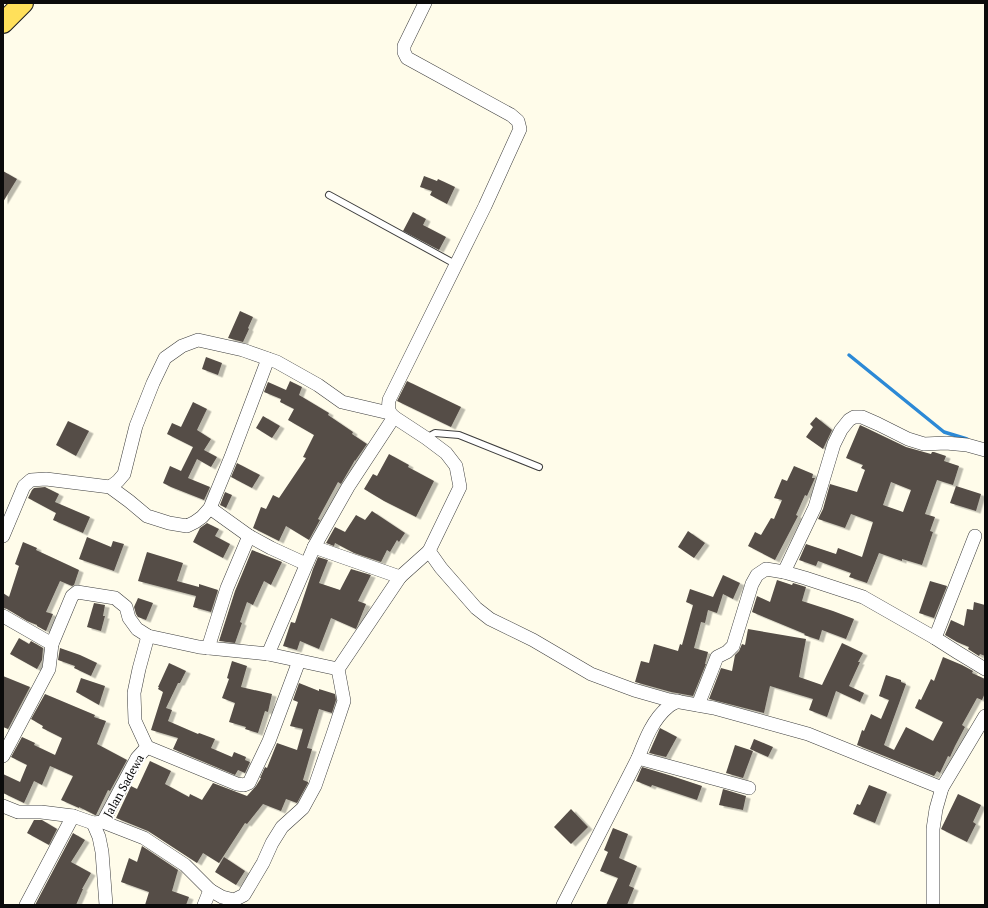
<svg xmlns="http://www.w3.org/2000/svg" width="988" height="908" font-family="'PT Serif',serif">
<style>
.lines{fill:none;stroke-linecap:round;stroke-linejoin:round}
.stream{stroke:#2c89d6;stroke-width:3.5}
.building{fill:#554d47;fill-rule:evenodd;filter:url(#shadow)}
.service-casing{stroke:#3e3e3e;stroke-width:8}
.minor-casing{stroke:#3e3e3e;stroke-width:14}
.primary-casing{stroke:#1c1c1c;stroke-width:22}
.service{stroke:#fff;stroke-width:6}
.minor{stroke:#fff;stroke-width:13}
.primary{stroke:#ffe05a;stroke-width:20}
.labels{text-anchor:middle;stroke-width:4;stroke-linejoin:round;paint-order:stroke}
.street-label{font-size:12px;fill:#0b0b0b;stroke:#fff}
</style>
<defs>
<filter id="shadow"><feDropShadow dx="4.5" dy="2.5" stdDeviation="0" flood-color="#0004"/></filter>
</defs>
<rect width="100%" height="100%" fill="#fffcea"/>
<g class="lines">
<polyline class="stream" points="849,355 944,432 967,439"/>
</g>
<g class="building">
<polygon points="3,171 17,179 3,202"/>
<polygon points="424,176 437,181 438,179 455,187 447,204 430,195 432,191 420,187"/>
<polygon points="413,212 426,219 423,225 446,237 439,250 403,231"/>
<polygon points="240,311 253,317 248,328 249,329 243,342 228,338"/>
<polygon points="206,357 222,363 218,375 202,369"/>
<polygon points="290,381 302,387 299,395 329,413 328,415 353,432 352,434 367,444 355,461 355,460 341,484 338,482 318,519 320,520 309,540 286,526 279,541 253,528 261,507 266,509 273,495 279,498 306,458 303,457 314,435 288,420 294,409 280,402 281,399 264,392 268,382 286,390"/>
<polygon points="407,381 461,407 451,427 397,401"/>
<polygon points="193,402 207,409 197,430 211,439 204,450 217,457 211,467 197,459 188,478 210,487 204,500 171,487 163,483 170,466 181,471 193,447 167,434 172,423 181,427"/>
<polygon points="263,416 280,426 272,438 256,428"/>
<polygon points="816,417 832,430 823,449 806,437 813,427 810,424"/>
<polygon points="68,421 89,431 76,456 56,445"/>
<path d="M860,425l46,22 25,7 1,-2h2l12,4 -2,5 15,5 -6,19 -16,-5 -12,34 10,3 -5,14 3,1 -11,33 -20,-6v2l-23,-8 -12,30 -18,-6 2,-4 -33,-12 -2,5 -17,-6 7,-16 30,10 2,-6 24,9 11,-35 -22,-8 -6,14 -27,-9 5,-10 7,-25 27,8 8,-22 -4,-2 2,-3 -17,-7zM891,482l20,8 -8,22 -20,-7z"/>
<polygon points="389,454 409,465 408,467 434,481 416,517 384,501 364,489 373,474 377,476"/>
<polygon points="237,463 260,475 252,488 231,477"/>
<polygon points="794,466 813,474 812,478 815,478 807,496 805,495 796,515 798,516 775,560 748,546 755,532 761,535 771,518 774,519 782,500 774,498 782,479 787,481"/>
<polygon points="956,486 981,494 976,511 950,503"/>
<polygon points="45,487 59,494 55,502 90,517 83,533 53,520 56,513 28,498 32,490 34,488"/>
<polygon points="225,492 232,495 226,508 220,505"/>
<polygon points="372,511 405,533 399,542 397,540 390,552 387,550 381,562 354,553 335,543 334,546 326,543 335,527 345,532 356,515 365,520"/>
<polygon points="207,523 219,529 215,536 230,544 223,558 193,542 200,528"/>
<polygon points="688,531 705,543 694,558 678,547"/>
<polygon points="87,537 111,547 113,541 124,544 114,571 79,559"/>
<polygon points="23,542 37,548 36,550 79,570 74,585 72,586 60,581 46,612 53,614 46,631 37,626 37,625 27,621 7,609 3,608 3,593 9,597 19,566 15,564"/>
<polygon points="252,550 282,562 271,585 264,581 253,605 247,602 240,622 242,623 235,643 219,641 235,591"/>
<polygon points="147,552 183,563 177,581 199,587 199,584 218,590 211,612 193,607 196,596 138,581"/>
<polygon points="318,557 328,560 319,583 340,590 351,569 371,575 358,601 366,604 356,629 331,618 319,649 300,641 297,650 283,646 291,622 295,623 313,569"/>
<polygon points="723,575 740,583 733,599 723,594 717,613 708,610 705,623 701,622 694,648 708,652 705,664 706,664 693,696 671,692 635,682 641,661 649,663 654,644 678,651 680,644 682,645 693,605 686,602 690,589 713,597"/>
<polygon points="777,580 792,585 793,583 806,587 802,601 833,611 854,619 846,639 822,630 819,640 804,635 805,634 752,612 757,596 770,602"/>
<polygon points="930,581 947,586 934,618 919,613"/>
<polygon points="138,598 153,603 146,620 138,617 136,614 134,607"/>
<polygon points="974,602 985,605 985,656 980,654 979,656 968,649 969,647 957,642 945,635 951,620 964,626 967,609 973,610"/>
<polygon points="94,603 105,605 103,616 105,616 101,631 87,627"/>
<polygon points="748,629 806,639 799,677 822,685 842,643 863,653 858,662 860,662 849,686 864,693 860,702 836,691 827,717 809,710 813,699 770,686 764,713 709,699 721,668 732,671 735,655 739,651 742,644 745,645"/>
<polygon points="19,638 29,644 31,641 43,648 42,660 37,669 10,654"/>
<polygon points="60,648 80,655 97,663 91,676 74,668 75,666 58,660"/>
<polygon points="943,657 962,665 973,671 972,673 985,679 985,693 982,700 977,698 962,725 965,727 955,746 950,757 948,756 940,773 937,771 934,776 857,745 862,730 864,731 871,714 881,719 889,700 879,696 886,675 901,680 901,682 906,684 884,745 894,750 906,727 933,741 943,722 915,708 919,699 921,700 931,679 934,681"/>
<polygon points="232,661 247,666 241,687 272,694 268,712 265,711 258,733 245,729 246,727 229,722 235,703 222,698 229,679 227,678"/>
<polygon points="169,663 186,671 180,683 178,683 166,708 172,710 168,721 198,734 199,733 215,739 211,748 232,757 234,752 246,757 245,760 250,762 245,773 238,770 235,775 173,749 178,738 151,730 163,692 158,689 159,687 158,687"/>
<polygon points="3,676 30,687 8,729 3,727"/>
<polygon points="81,678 105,686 99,705 76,692"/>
<polygon points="299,683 319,691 319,689 335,694 336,700 332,713 319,709 307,748 312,749 303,780 308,782 308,783 297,803 286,799 281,811 263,804 247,824 245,823 219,863 203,853 197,863 148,831 116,818 131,786 137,789 150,761 171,771 165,784 189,797 190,794 202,800 213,783 247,796 256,786 261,778 260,778 265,767 267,768 277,743 297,750 303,729 290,726 298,702 293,700"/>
<polygon points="45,694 95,715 94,717 106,721 97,744 127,760 110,791 108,790 96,815 95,815 79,807 79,808 61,800 73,776 50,766 42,785 34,781 24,803 3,793 3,774 20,782 27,765 11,757 22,737 35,743 34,745 55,755 62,738 42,728 43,726 31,719"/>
<polygon points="660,728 677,737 666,757 649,753"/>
<polygon points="754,739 773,747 768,757 750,749"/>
<polygon points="735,745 753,751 743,778 726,773"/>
<polygon points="642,767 672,776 702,786 697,800 652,785 651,787 636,781"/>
<polygon points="869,785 887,792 875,823 853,814 857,804 860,805"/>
<polygon points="723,789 746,796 743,810 719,805"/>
<polygon points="958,794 981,805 973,822 976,824 967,842 941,829"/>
<polygon points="571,809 588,827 571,844 554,827"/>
<polygon points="34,820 42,820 57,829 49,845 27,833"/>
<polygon points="613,828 628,834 619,858 637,866 629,886 634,888 627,905 606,905 618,878 600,871 608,852 604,850"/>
<polygon points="73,833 85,840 71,862 91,873 82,889 83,889 76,905 35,905"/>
<polygon points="142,846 178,870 172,891 189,897 186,905 145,905 149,892 121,882 129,858 137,862"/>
<polygon points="224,857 245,871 236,885 215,872"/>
</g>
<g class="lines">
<defs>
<g id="service">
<polyline points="329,195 457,265"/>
<polyline points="426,438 435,433 459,435 539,467"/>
</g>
<g id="minor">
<polyline points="110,487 118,481 124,474 136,426 153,383 165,358 182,346 198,340 243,350 277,362 318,385 342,402 389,413"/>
<polyline points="210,508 249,536 271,548 306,564"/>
<polyline points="3,536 24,486 31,480 46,479 110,487 129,501 147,516 169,523 187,526 195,522 202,517 210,508 231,457 268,359"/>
<path d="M314,547l86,30 29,-26 31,-64 -4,-21 -10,-13 -20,-15 -32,-21c-6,-5 -6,-9 -5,-17l96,-194 35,-77 -2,-8 -7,-6 -104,-57 -3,-6v-6l21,-43"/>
<polyline points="429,551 441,568 476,608 490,619 533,640 591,674 634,690 669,700 714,708 808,734 942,788"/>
<polyline points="784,572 815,507 834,444 841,430 849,420 854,417 862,417 878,424 908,439 924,444 946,443 967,445 985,450"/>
<polyline points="3,616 52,644"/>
<polyline points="935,638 975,536"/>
<polyline points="208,648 227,588 249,536"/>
<polyline points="268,654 314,547 348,487 394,417"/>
<polyline points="698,705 717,657 727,652 733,646 752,584 757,575 766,569 784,572 805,578 863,597 935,638 957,652 985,669"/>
<polyline points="147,747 237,784 244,785 249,783 269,741 299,661"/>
<polyline points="3,756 49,669 52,644 72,596 77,592 115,598 126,607 129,618 137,629 148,636 199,647 268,654 338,669"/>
<polyline points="638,758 749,788"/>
<polyline points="3,806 18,812 41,812 73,816 93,823 103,822 144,838 185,865 210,890 222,897 234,900 244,895 263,863 272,843 282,827 303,808 315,786 333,734 344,701 338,669 400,577"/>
<polyline points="103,822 137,758 147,747 135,721 134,693 139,669 148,636"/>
<polyline points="93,823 99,837 102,852 106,905"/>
<polyline points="26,905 73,816"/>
<polyline points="204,905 210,890"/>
<path d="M563,905l75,-147c7,-18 15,-39 30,-51 3,-3 7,-4 10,-6"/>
<polyline points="933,905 933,829 936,809 942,788 985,716"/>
</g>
<polyline id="primary" points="3,23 23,3"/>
</defs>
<use href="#service" class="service-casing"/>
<use href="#minor" class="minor-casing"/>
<use href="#primary" class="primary-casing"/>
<use href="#service" class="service"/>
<use href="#minor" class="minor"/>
<use href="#primary" class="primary"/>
</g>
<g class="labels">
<g class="street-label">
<text transform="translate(124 786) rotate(-61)" y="4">Jalan Sadewa</text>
</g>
</g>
<rect width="988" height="908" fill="none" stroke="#0b0b0b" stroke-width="8"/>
</svg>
